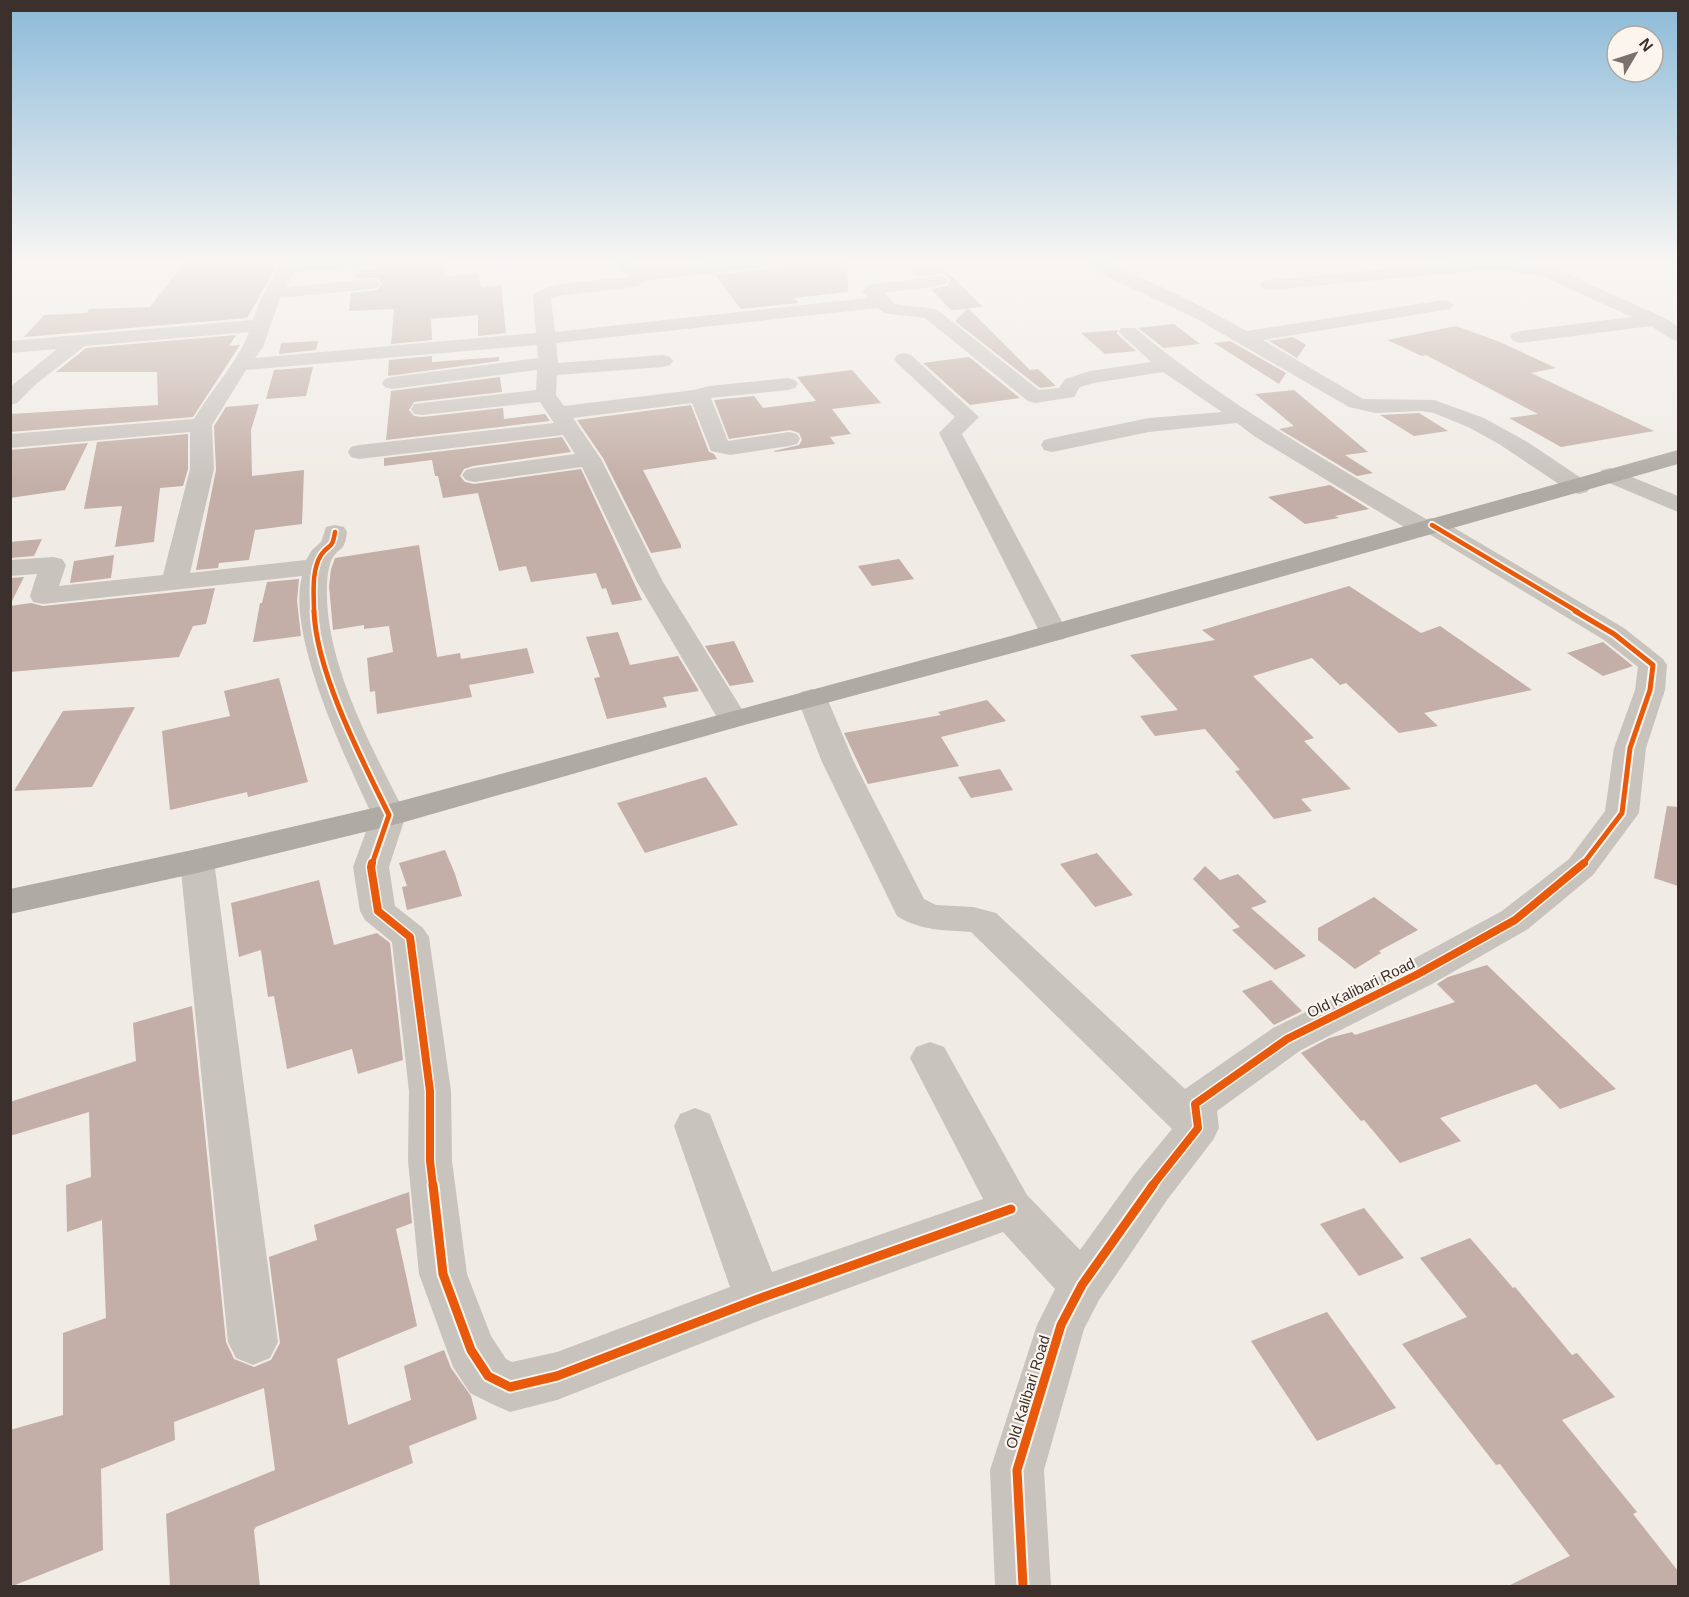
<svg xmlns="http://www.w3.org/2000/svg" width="1689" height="1597" font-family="Arial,sans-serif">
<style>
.building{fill:#c3afa7}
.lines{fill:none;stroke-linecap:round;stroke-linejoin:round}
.minor{fill:#c9c3be;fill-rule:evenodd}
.highway{fill:#afaaa4;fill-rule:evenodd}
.cycleway-far3-casing{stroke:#fbf5ee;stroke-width:8}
.cycleway-far2-casing{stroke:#fbf5ee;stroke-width:9}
.cycleway-far1-casing{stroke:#fbf5ee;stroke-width:11}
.cycleway-casing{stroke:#fbf5ee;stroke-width:13}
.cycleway-far3{stroke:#e8590c;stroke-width:4.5}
.cycleway-far2{stroke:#e8590c;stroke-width:5}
.cycleway-far1{stroke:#e8590c;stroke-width:8}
.cycleway{stroke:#e8590c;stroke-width:9}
.labels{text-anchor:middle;stroke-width:4.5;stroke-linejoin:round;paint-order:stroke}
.street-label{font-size:15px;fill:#3b302b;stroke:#fbf5ee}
</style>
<rect width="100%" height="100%" fill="#f0ebe5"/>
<g class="building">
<polygon points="186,260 280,260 247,318 24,337 44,315 87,313 89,309 150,307"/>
<polygon points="386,260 444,260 445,276 479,274 480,285 483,287 501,285 506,333 478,336 478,315 431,319 432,340 391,344 394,309 349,311 351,293 377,290 382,284 377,278 355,278 358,270 377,268"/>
<polygon points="791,260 847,260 848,292 794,298 799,303 741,309 715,275 781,267"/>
<polygon points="941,266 983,307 968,308 1030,370 1038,369 1056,386 1040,388 955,321 967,309 951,310 931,289 947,286 950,281 947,276 939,274 919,276 911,269"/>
<polygon points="1174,324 1200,344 1164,348 1138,328"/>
<polygon points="1456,326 1500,342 1556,368 1531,373 1654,431 1561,447 1509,418 1538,414 1426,355 1422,356 1387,340"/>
<polygon points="1118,330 1117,334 1136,351 1105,354 1081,333"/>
<polygon points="236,335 229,346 240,345 193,417 10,432 10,414 158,405 157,372 56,372 86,348"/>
<polygon points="1293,337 1306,345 1297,358 1269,341"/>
<polygon points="318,341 316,350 279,354 281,343"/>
<polygon points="1230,341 1286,373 1279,384 1214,343"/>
<polygon points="432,356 432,362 499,357 499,361 388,376 389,360"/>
<polygon points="969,357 1020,398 970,405 923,363"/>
<polygon points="313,367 306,396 266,399 274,370"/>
<polygon points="852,370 881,403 832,409 851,434 830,437 835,444 775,452 774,451 799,445 802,440 799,433 790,430 729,439 714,400 754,396 763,408 816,401 797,377"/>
<polygon points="500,377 502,392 414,402 409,410 414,416 422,417 503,408 504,419 545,414 550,421 386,440 391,391"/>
<polygon points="1294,390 1368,452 1345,455 1373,473 1357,476 1279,429 1294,426 1255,394"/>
<polygon points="259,404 251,430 252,476 304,470 302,524 255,530 249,560 219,563 218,568 196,570 216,470 214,426 226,407"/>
<polygon points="691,405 709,452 714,454 717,459 643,470 681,545 681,548 651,553 603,458 577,420"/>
<polygon points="1419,413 1448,431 1414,436 1380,415"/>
<polygon points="188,434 188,469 183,486 160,488 154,542 115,547 122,506 84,509 97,442"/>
<polygon points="562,437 571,452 473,466 464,469 460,476 465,482 474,484 581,469 642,600 612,605 606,588 602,589 596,573 531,582 526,566 499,571 478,493 443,498 438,476 435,476 432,460 384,466 384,458"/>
<polygon points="88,443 65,490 10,498 10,450"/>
<polygon points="1330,485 1369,509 1335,516 1339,518 1305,524 1268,497"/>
<polygon points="42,539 34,556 10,558 10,542"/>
<polygon points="419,545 437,657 460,653 461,659 527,648 534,673 469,685 472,697 377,714 375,691 370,692 367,658 393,652 389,626 364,629 364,625 333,630 329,586 331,569 335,558"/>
<polygon points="114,555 111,578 70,583 74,561"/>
<polygon points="899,559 914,579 872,586 858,566"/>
<polygon points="24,577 10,605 10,578"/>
<polygon points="299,579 297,601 301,636 253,642 260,603 262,603 267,582"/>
<polygon points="1349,586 1421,633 1440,626 1532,690 1424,713 1438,726 1399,733 1346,683 1340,685 1312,658 1253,676 1314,738 1304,741 1351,789 1301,799 1312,811 1274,819 1235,771 1240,770 1205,729 1155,736 1140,716 1178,710 1130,655 1215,640 1202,630"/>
<polygon points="215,588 206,624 193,626 179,657 10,672 10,606 31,603 43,606"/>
<polygon points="618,632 630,665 678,656 699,691 663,697 667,707 607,719 594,678 600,677 586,637"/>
<polygon points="734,641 754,682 730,686 705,646"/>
<polygon points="1603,642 1633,666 1603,676 1567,653"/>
<polygon points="279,678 308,782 248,797 247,792 170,810 162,731 230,716 224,691"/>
<polygon points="987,700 1006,721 941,737 959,766 868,784 844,733 941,715 938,712"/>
<polygon points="135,707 92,787 14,791 63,711"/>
<polygon points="1000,769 1013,790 971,798 958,777"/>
<polygon points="706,777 738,825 645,853 617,803"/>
<polygon points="1667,806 1678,807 1678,886 1654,878"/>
<polygon points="445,850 455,874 462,896 407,910 402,887 407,886 399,863"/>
<polygon points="1097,853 1133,895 1095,907 1060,864"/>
<polygon points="1205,866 1220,880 1238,874 1267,902 1251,908 1306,956 1275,970 1232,930 1240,927 1193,879"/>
<polygon points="319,880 334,945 377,933 390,943 403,1060 358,1074 352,1049 287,1069 274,996 268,997 261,950 239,957 231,903"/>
<polygon points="1374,897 1418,930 1379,951 1381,953 1355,969 1318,940 1318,928"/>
<polygon points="1487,965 1616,1089 1560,1109 1536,1084 1440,1118 1461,1141 1400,1163 1364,1120 1361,1121 1301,1053 1329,1038 1352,1032 1355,1035 1455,1002 1437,984 1448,977"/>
<polygon points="1271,980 1302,1011 1274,1025 1242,991"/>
<polygon points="192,1006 226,1342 234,1359 254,1367 271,1360 280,1343 269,1257 317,1240 314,1225 409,1192 412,1223 396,1229 417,1326 337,1359 348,1425 411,1400 404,1366 444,1350 451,1368 471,1396 477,1419 409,1446 413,1463 256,1527 254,1530 260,1587 170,1587 166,1514 275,1470 264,1388 174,1422 175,1440 101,1469 103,1550 10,1587 10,1430 63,1415 63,1333 106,1318 102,1220 67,1232 66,1185 91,1177 89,1112 10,1136 10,1102 136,1061 133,1023"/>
<polygon points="1364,1208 1404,1258 1359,1276 1320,1224"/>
<polygon points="1470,1238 1513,1288 1515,1287 1572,1355 1577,1353 1615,1397 1562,1420 1637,1512 1633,1514 1678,1571 1678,1587 1506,1587 1570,1556 1500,1464 1496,1465 1402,1344 1467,1317 1420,1258"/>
<polygon points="1327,1312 1396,1408 1317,1441 1251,1341"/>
</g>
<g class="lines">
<g class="minor">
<path d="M283,260l101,1 -8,5 -82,6 -8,15 85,-8 6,1 3,4 -3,4 -6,1 -91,9 -17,49 -8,11 281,-25 -3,-37c11,-15 75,-16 95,-19l-16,-17h18l12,10 91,-10h56l-8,5 -138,16 -4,5 -6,1 -75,9 -7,3 4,33 313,-34 -6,-7 7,-6 70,-9 6,1 3,4 -3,4 -61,8 11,11 41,5 103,81 20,-2 6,-9 25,-8 61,-9 -32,-30 2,-4h14c89,75 191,132 291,191l6,-1 9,2 183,108 39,31 4,6 -2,25 -19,58 -7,65 -46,62 -65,54 -96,55 -131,66 -84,61 2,17 -6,12 -46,60 -68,100 -15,29 -40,141 7,116h-56l-5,-116 47,-145 18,-36 -52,-57 -237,86 -209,82 -47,12 -18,-8 -22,-11 -17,-26 -34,-93 -11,-113 1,-70 -17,-149 -27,-22 -5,-9 -7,-44 19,-52c-26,-56 -86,-179 -70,-239l-259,28 -10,-2 -3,-6 7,-22 -27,2v-16l43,-3 9,2 4,6 -7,21 104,-11 27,-106v-37l-180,16v-14l184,-15c16,-27 45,-59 55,-87l-164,14 -49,38 -19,19 -7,2v-18l47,-38 -47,4v-12l243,-21 7,-19zM878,308l6,5 6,1 35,4 103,83 7,2 39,-6 6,-10 14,-4 69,-11 59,40 -73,6 -97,20 -8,2 -3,5 3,5 8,2 97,-20 88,-9 17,13 160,97 9,2 6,-1 175,106 34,27 -3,23 -21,58 -9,63 -36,48 -67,52 -98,53 -131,64 -88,61 -189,-176 -23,-6 -37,-2 -12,-6 -70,-137 -27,-64 -4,-6 -11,-3 -11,3 -4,6 25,64 75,154c24,15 47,14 74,16l201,197 -37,45 -55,76 -53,-55 -83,-148 -14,-5 -14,5 -6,11 73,141 -211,73 -62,-158 -15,-6 -15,6 -6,12 56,161 -173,65 -45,10 -6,-3 -15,-23 -24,-62 -15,-113 -1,-70 -22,-154 -6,-9 -28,-22 -6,-39 17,-52c-34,-67 -82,-153 -79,-229 0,-8 2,-21 5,-27 8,-14 12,-5 15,-27l-3,-5 -9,-2 -9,2 -5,15 -9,8 -6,10 -116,13 24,-104 -2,-44 34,-55 291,-25 1,13 -146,19 -7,2 -3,4 3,4 7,2 145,-19 -1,20 -114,13 -8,1 -3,5 3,5 8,1 118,-13 14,21 -195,22 -8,2 -3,5 3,5 8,2 204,-24 12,19 -101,14 -8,2 -4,5 4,5 8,2 108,-15 55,115 81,137 4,6 11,3 11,-3 4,-6 -85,-137 -62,-123 -28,-41 119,-15 19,48 19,4 59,-9 8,-2 3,-5 -3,-5 -8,-2 -61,9 -17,-43 77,-8 7,-2 3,-4 -3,-4 -7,-2 -79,8 -15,4 -130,16 -8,-11 1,-20 106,-8 7,-2 3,-4 -3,-4 -7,-2 -105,8 -2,-20z"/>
<polygon points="1082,260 1103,260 1187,299 1247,331 1444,300 1450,301 1453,305 1450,309 1444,310 1263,340 1363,399 1434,400 1484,418 1529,443 1587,482 1591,487 1587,492 1579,494 1571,492 1499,444 1468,427 1434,413 1421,411 1375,413 1349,407 1197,319 1106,276"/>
<polygon points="1481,260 1504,260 1554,268 1667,319 1678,327 1678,341 1671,339 1651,326 1520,343 1513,341 1510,337 1513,333 1520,331 1632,317 1544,277 1496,269 1269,290 1263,289 1260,285 1263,281 1269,280"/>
<polygon points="904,353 911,355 979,417 962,434 1068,633 1064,639 1054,641 1044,639 1040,633 939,433 955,417 897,363 894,359 897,355"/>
<polygon points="1610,468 1678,496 1678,512 1602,480 1598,475 1602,470"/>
<polygon points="197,849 209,853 214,861 278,1342 270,1358 253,1365 236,1358 228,1342 180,861 185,853"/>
</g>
<polygon class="highway" points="1678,450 1678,464 1020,651 744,725 401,823 197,873 10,914 10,889 197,849 386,805 1000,639"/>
<defs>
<g id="cycleway-far3">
<polyline points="1432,525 1578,612"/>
<path d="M314,612c0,-17 -3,-41 7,-57 8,-12 11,-4 14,-23"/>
</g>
<g id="cycleway-far2">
<path d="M314,611c2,61 48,149 75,204l-17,49"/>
<polyline points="1575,611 1614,634 1653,665 1650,690 1630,748 1622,813 1583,864"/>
</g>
<g id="cycleway-far1">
<polyline points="372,863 371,867 378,911 410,937 430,1091 430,1161 433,1186"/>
<polyline points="1152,1186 1198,1128 1195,1104 1287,1039 1418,974 1515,920 1584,863"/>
</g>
<g id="cycleway">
<polyline points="433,1185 443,1274 471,1350 488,1376 510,1387 557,1376 758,1299 1011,1209"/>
<polyline points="1023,1586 1017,1470 1061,1325 1082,1285 1153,1185"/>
</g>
</defs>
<use href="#cycleway-far3" class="cycleway-far3-casing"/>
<use href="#cycleway-far2" class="cycleway-far2-casing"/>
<use href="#cycleway-far1" class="cycleway-far1-casing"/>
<use href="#cycleway" class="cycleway-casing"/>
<use href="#cycleway-far3" class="cycleway-far3"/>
<use href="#cycleway-far2" class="cycleway-far2"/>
<use href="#cycleway-far1" class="cycleway-far1"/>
<use href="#cycleway" class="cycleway"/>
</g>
<linearGradient id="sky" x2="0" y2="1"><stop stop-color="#8bbad8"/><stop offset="0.54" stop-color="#f8f6f3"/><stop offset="1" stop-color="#f8f6f3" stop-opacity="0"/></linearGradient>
<rect width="1689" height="484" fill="url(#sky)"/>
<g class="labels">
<g class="street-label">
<text transform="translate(1361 988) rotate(-26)" y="5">Old Kalibari Road</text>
<text transform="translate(1028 1392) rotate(-73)" y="5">Old Kalibari Road</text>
</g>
</g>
<rect width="1689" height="1597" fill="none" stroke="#3b302b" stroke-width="24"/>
<g transform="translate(1635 54) rotate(51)"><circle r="28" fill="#fbf5ee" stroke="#aea6a0" stroke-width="1.5"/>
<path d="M0-4.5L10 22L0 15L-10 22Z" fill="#7a716c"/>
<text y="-9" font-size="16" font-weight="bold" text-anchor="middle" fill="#3b302b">N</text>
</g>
</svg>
